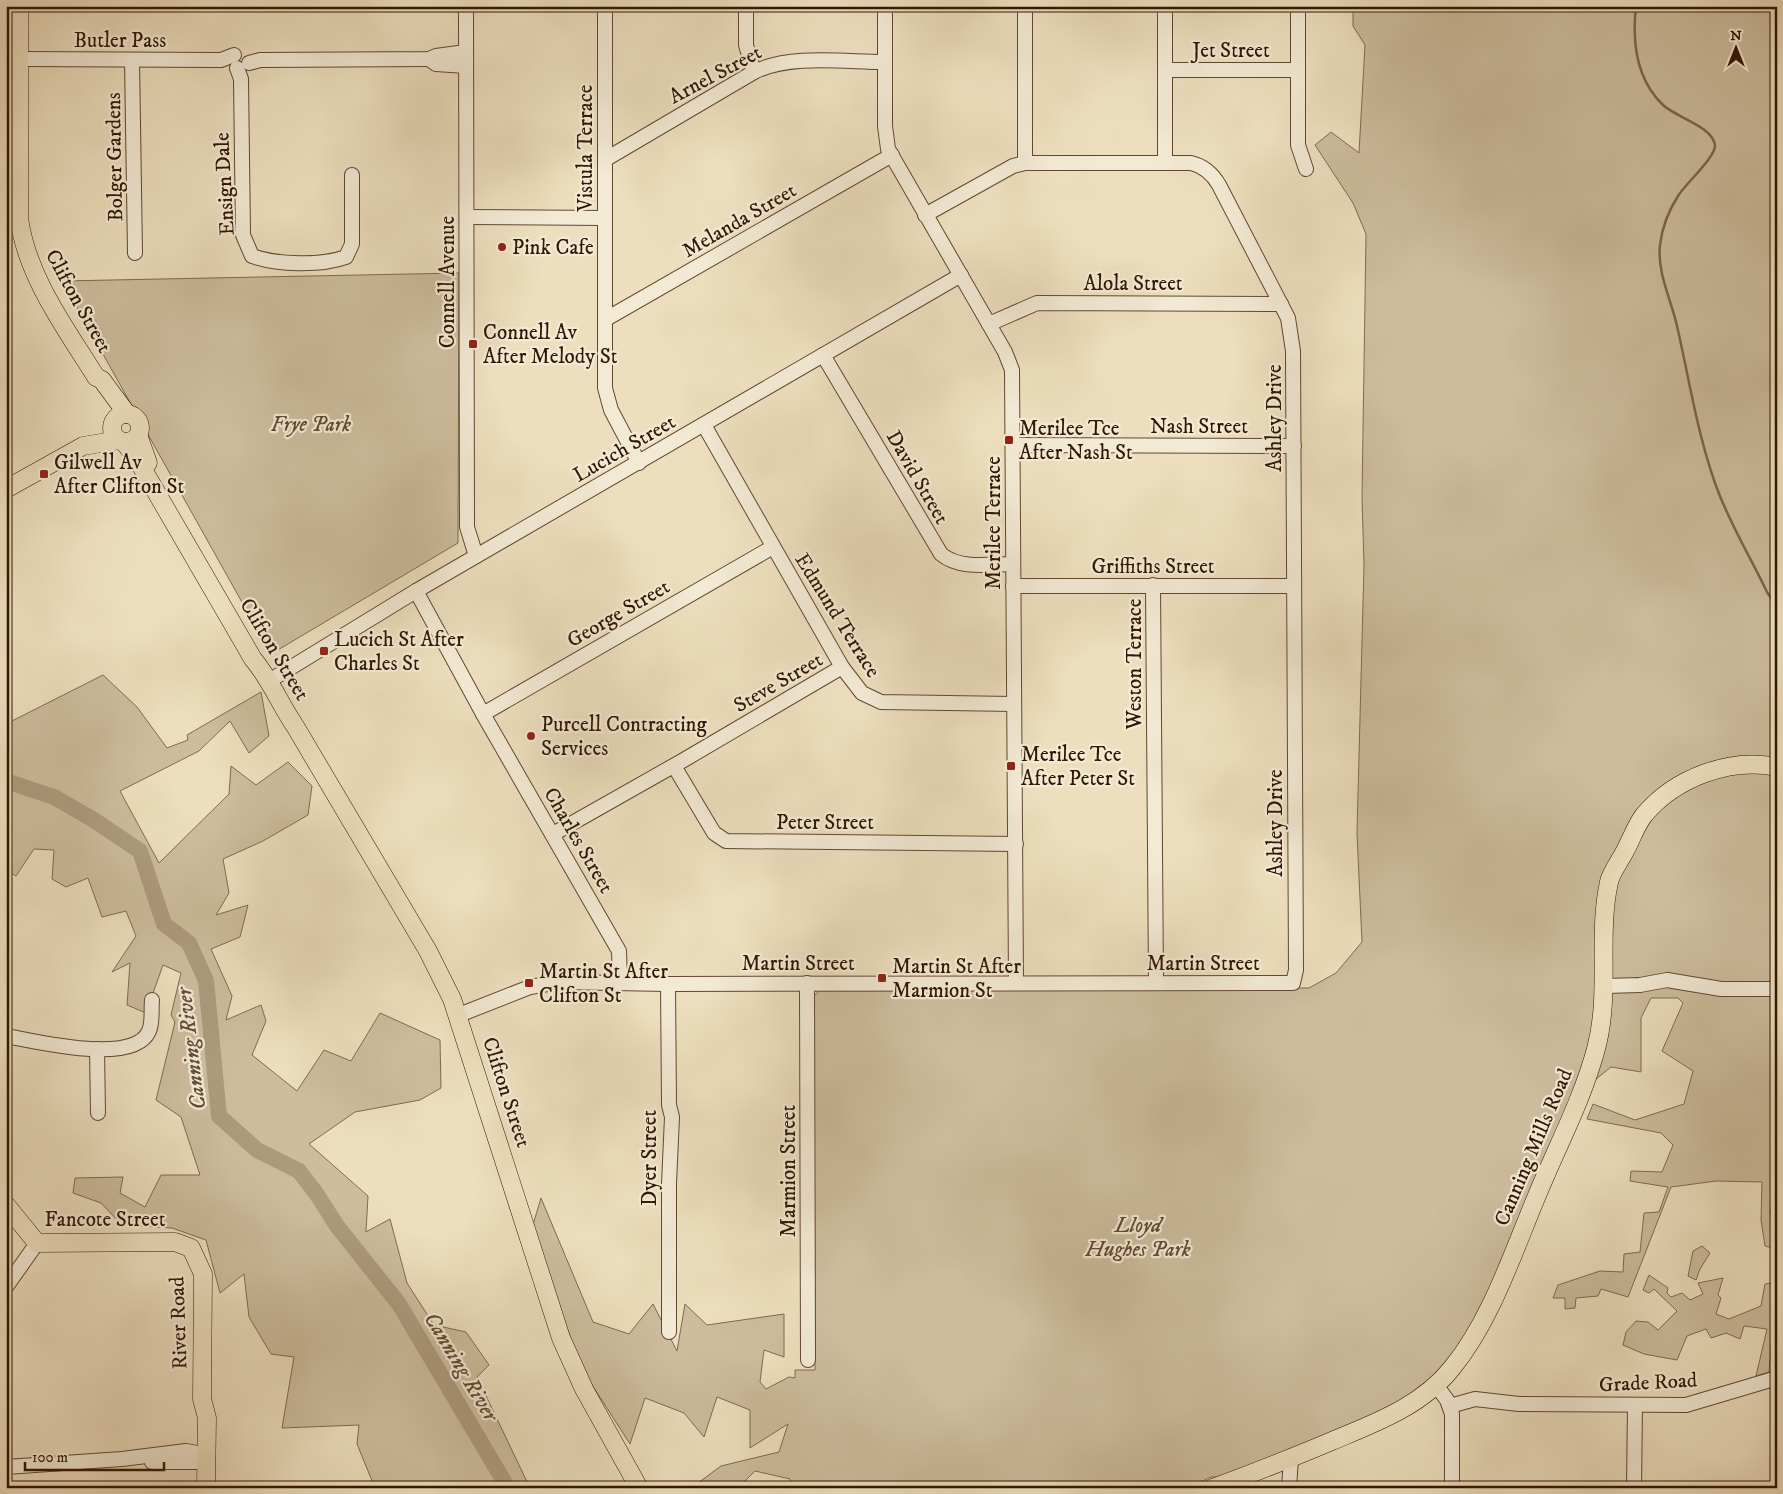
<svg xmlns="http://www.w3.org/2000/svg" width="1783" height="1494" font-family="'IM FELL DW Pica',serif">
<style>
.green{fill:#cdbd9e;stroke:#806a50}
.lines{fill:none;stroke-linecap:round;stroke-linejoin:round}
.stream{stroke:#7c664c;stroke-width:2.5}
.river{stroke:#ad9b7e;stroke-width:16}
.minor-casing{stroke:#614831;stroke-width:16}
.major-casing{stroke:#321602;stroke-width:19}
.minor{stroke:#f3ead5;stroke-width:14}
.major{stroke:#eddfbe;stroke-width:18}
.poi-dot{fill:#8f2418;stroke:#f3ead5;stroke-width:2}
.labels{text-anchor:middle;stroke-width:4.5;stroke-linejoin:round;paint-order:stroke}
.street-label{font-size:21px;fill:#321602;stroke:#f3ead5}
.poi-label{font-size:21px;fill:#321602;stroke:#f3ead5;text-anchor:start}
.park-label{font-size:21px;font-style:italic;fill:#604831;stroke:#f3ead5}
.water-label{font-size:22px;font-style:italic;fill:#634b34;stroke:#f3ead5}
</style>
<rect width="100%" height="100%" fill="#eddfbe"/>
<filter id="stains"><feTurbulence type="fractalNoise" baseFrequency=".004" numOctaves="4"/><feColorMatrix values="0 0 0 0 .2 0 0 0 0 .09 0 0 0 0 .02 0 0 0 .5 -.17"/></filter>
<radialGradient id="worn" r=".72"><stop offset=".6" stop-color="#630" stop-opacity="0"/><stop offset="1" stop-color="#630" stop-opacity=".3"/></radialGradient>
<g class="green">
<polygon points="1353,6 1777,6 1777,1200 1770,1211 1777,1249 1765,1246 1761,1220 1762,1182 1716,1181 1671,1187 1628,1297 1601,1289 1598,1296 1576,1298 1575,1308 1565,1309 1565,1298 1553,1298 1558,1285 1600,1271 1623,1272 1624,1254 1640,1252 1644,1213 1659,1212 1668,1187 1630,1181 1631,1171 1662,1172 1673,1145 1661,1133 1587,1119 1593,1104 1635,1120 1684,1104 1693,1071 1662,1051 1683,1003 1678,998 1651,998 1641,1018 1641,1072 1611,1067 1575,1096 1482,1315 1441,1371 1418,1390 1392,1405 1329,1435 1218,1477 1211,1477 1189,1488 791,1488 790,1479 755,1471 738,1488 703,1488 698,1483 721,1466 779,1452 788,1424 750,1448 750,1410 717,1397 704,1437 684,1413 645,1398 630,1444 587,1377 529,1238 541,1198 593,1322 629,1334 653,1304 677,1351 685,1304 707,1325 784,1314 784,1357 764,1350 760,1382 766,1389 789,1377 795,1378 795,1370 815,1370 814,996 821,989 1309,988 1336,973 1362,942 1357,833 1364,565 1362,497 1366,234 1353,203 1315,145 1331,132 1359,153 1365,45 1353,26"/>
<polygon points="459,273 458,543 271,654 62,281"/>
<polygon points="103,675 137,707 167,748 188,740 187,735 261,692 269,736 249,753 230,721 199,751 120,791 159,863 229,794 231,766 256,785 288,762 312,786 308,815 263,841 223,859 229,893 216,915 248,905 240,937 211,949 232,996 226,1020 261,1005 266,1021 252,1055 297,1091 324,1050 351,1061 380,1013 440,1040 441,1088 420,1100 355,1112 309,1144 368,1196 366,1232 390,1219 407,1283 434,1325 466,1332 489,1365 477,1377 530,1488 375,1488 357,1444 359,1425 282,1428 294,1357 271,1354 249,1317 244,1274 220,1293 206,1240 172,1228 122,1225 101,1203 73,1193 75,1178 123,1177 120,1193 145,1207 161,1175 200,1175 181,1117 156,1100 175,1022 171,1015 181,973 163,965 146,1013 127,1005 130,963 112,972 136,936 126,911 102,917 88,878 66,887 52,879 54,850 34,849 16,876 6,870 6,724"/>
<polygon points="1702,1246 1710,1253 1700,1269 1696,1280 1688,1276 1693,1251"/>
<polygon points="1649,1275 1668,1288 1667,1293 1671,1297 1682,1293 1690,1300 1703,1294 1698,1283 1723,1278 1718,1295 1721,1298 1716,1314 1729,1319 1761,1306 1765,1284 1777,1282 1769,1372 1756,1376 1767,1329 1744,1326 1740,1339 1726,1333 1711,1338 1706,1329 1687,1336 1677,1360 1644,1354 1623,1345 1626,1332 1636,1321 1648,1322 1658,1330 1677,1311 1654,1289 1649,1293 1643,1290"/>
</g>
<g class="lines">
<path class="stream" d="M1636,6c-4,35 0,73 27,99 14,13 49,21 52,40 1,12 -29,38 -37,51 -9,14 -16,32 -18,49 -3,28 11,54 17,81 12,52 20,106 38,157 13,38 35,73 52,109l10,15"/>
<polyline class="river" points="6,781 54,797 94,820 140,851 164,924 189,943 206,981 219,1116 257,1150 299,1171 316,1193 337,1226 399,1304 508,1488"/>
<defs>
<g id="minor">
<polyline points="466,6 467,527 476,556"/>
<polyline points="605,6 605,388 611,410 639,463"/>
<polyline points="746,6 746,45 754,72"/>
<polyline points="885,6 885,126 888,149 1005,352 1012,370 1016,983"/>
<polyline points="1025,6 1025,163"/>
<polyline points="1165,6 1165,163"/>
<polyline points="1298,6 1298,145 1306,169"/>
<polyline points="19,59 221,60 234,55"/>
<polyline points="429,59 436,64 466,66"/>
<polyline points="132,60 135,253"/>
<polyline points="249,63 260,60 429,59 436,56 466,52"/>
<path d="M237,68l4,11 2,156 9,21c25,9 69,10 94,1l6,-13v-69"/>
<polyline points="1165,70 1298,70"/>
<path d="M606,159l148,-87c36,-18 91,-10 130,-10"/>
<polyline points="467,217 605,218"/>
<polyline points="606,319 892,155"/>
<polyline points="989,324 1037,303 1281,304"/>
<path d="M823,355l118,199c19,16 49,10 72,10"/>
<polyline points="704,425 842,667 862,693 881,702 1014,704"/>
<polyline points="1013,445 1294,446"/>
<polyline points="1153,585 1156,982"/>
<polyline points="1013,586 1293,586"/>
<polyline points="416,591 483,714 619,951 620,982"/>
<polyline points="269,681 416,591 961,275"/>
<polyline points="483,714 773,547"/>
<polyline points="674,766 714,833 726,841 1016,844"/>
<polyline points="553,834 682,761 842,667"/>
<polyline points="807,983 808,1360"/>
<polyline points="668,984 669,1105 672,1117 669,1184 669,1332"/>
<polyline points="1605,986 1640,985 1667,980 1721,989 1777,989"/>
<path d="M459,1015l71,-28 29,-5 109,2 625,-1 3,-13 -3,-619 -5,-33 -69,-133c-7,-12 -15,-19 -28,-22h-166l-12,3 -88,49"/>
<path d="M6,1036c29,5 128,30 143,-5 4,-9 2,-22 3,-31"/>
<polyline points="97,1049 98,1113"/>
<polyline points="6,1287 37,1243"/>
<polyline points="1436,1385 1447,1400 1452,1414 1452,1488"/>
<polyline points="1450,1406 1475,1399 1519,1404 1686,1405 1777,1378"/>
<polyline points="152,1462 197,1462 205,1458"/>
<polyline points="6,1467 122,1459 186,1451 197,1453 205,1458"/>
<polyline points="1289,1488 1291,1458"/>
<polyline points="1634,1488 1635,1406"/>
</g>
<g id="major">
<path d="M19,6v212c8,59 46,109 77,159l6,3 25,34"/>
<circle cx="126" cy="428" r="14"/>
<polyline points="138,435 148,463"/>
<path d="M124,442l13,17 116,200c17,20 27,45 42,67l133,225 24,48 109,339 23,51 55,99"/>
<polyline points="6,489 83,446 119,440"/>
<polyline points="6,1205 37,1243 175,1242 191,1248 203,1274 202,1399 207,1418 206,1488"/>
<path d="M1213,1488c40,-15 79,-30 119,-47 43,-18 90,-35 120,-73 41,-50 63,-122 89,-182 19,-45 42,-89 55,-137 15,-56 1,-112 13,-167 2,-10 11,-21 16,-31 6,-11 11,-26 19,-36 31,-37 86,-58 133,-48"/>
</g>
</defs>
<use href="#minor" class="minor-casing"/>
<use href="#major" class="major-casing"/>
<use href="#minor" class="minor"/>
<use href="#major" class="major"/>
</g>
<g class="poi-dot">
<circle cx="502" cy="247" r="5"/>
<rect x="468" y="339" width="10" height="10" rx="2.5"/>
<rect x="1004" y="435" width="10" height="10" rx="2.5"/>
<rect x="39" y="469" width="10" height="10" rx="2.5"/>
<rect x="319" y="646" width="10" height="10" rx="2.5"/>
<circle cx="531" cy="736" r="5"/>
<rect x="1006" y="761" width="10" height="10" rx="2.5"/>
<rect x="877" y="973" width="10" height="10" rx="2.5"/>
<rect x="524" y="978" width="10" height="10" rx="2.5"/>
</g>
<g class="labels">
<g class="street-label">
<text x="120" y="47">Butler Pass</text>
<text x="1231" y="57">Jet Street</text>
<text transform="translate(715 74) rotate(-28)" y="7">Arnel Street</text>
<text transform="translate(585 148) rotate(-90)" y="7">Vistula Terrace</text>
<text transform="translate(114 157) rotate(-91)" y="7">Bolger Gardens</text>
<text transform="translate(224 184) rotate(-93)" y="7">Ensign Dale</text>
<text transform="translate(739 220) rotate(-30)" y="7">Melanda Street</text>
<text transform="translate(447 282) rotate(-90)" y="7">Connell Avenue</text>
<text x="1133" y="290">Alola Street</text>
<text transform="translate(79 301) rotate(61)" y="7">Clifton Street</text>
<text transform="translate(1274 418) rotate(-90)" y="7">Ashley Drive</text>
<text x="1199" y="433">Nash Street</text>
<text transform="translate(624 448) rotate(-30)" y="7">Lucich Street</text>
<text transform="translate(918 477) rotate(60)" y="7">David Street</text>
<text transform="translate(993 523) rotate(-90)" y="7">Merilee Terrace</text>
<text x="1153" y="573">Griffiths Street</text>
<text transform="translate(618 613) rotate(-30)" y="7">George Street</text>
<text transform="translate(838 615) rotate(58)" y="7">Edmund Terrace</text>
<text transform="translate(275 649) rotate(59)" y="7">Clifton Street</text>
<text transform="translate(1134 664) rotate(-90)" y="7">Weston Terrace</text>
<text transform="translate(778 682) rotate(-30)" y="7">Steve Street</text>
<text x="825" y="829">Peter Street</text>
<text transform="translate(1275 823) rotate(-90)" y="7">Ashley Drive</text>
<text transform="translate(579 840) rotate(60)" y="7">Charles Street</text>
<text x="798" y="970">Martin Street</text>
<text x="1203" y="970">Martin Street</text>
<text transform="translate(507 1092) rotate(72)" y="7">Clifton Street</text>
<text transform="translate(1533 1147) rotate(-67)" y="7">Canning Mills Road</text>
<text transform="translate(649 1158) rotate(-90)" y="7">Dyer Street</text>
<text transform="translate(788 1171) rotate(-90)" y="7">Marmion Street</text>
<text x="105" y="1226">Fancote Street</text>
<text transform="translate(178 1323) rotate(-92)" y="7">River Road</text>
<text transform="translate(1648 1382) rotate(-3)" y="7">Grade Road</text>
</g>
<g class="poi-label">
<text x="512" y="254">Pink Cafe</text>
<text x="483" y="339">Connell Av<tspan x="483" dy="24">After Melody St</tspan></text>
<text x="1019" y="435">Merilee Tce<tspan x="1019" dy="24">After Nash St</tspan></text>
<text x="54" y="469">Gilwell Av<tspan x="54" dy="24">After Clifton St</tspan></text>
<text x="334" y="646">Lucich St After<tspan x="334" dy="24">Charles St</tspan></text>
<text x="541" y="731">Purcell Contracting<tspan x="541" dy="24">Services</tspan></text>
<text x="1021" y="761">Merilee Tce<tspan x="1021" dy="24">After Peter St</tspan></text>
<text x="892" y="973">Martin St After<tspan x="892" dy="24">Marmion St</tspan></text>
<text x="539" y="978">Martin St After<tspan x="539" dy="24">Clifton St</tspan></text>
</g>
<g class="park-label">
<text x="311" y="431">Frye Park</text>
<text x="1138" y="1232">Lloyd<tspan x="1138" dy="24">Hughes Park</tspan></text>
</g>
<g class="water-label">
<text transform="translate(190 1049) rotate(-97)" y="8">Canning River</text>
<text transform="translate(462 1366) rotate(59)" y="8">Canning River</text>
</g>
</g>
<rect width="1783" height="1494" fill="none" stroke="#eddfbe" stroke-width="25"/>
<rect x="8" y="8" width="1768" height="1479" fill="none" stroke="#321602" stroke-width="2.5"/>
<rect x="12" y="12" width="1758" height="1469" fill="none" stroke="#321602"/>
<g transform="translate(1736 48)" stroke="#f3ead5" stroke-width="4" paint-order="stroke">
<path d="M0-4L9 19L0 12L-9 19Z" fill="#321602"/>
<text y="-8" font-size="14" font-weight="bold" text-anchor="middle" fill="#321602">N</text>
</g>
<path d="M25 1462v8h139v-8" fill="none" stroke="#321602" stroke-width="2.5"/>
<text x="32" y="1462" font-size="15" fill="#321602" stroke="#f3ead5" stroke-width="4" paint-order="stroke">100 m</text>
<rect width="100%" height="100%" filter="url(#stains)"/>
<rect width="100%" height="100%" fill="url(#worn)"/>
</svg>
